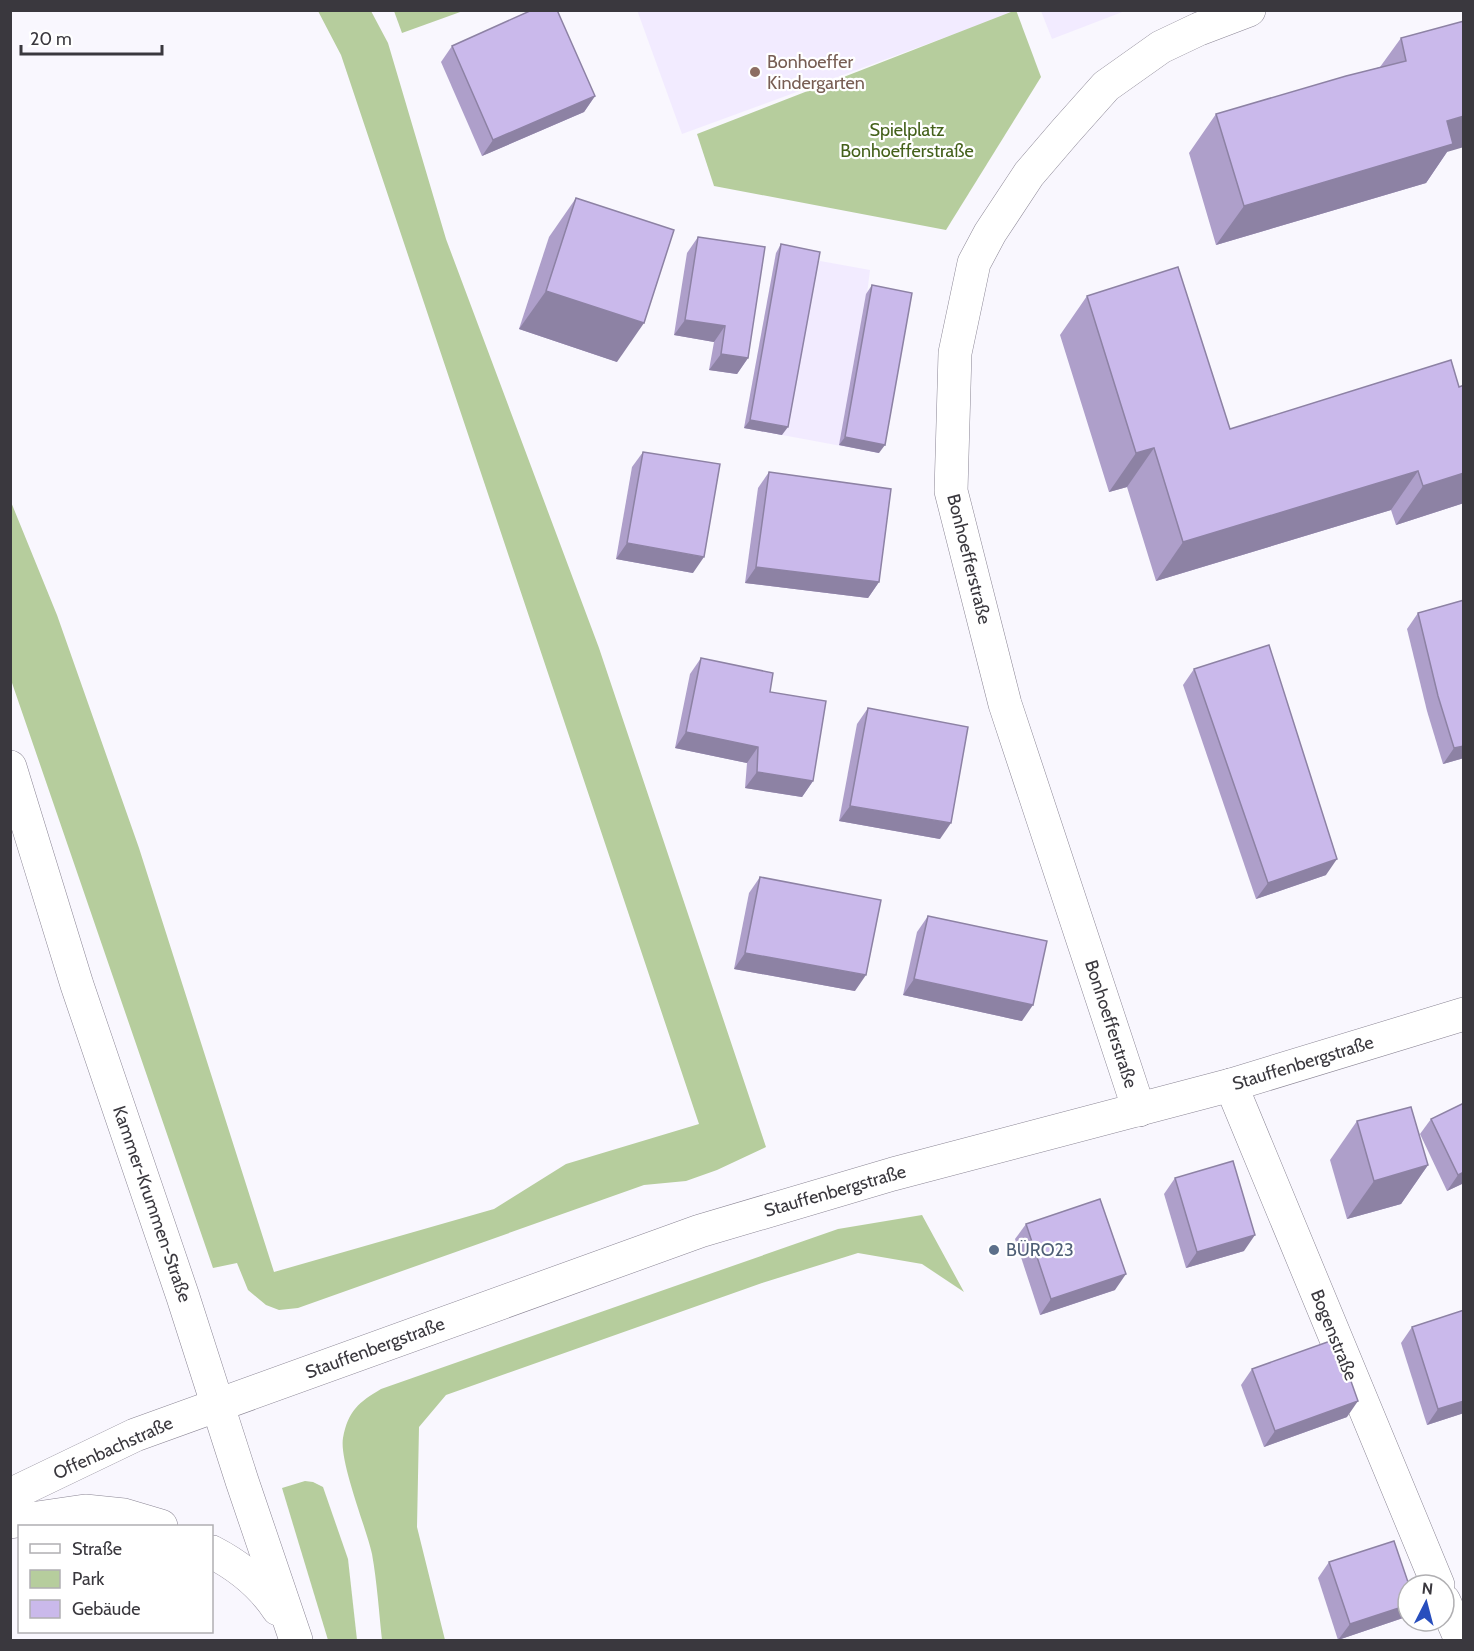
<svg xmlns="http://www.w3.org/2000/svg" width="1474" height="1651" font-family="Cabin,sans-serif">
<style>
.built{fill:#f2ebff}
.green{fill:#b6cd9d}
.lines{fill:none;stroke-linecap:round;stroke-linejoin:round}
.street-casing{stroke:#8b8695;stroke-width:34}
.secondary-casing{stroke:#8b8695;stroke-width:34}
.street{stroke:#fff;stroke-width:33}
.secondary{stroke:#fff;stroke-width:33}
.wall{fill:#ae9fca}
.shaded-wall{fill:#8d82a4}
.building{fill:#cab9eb;stroke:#8d82a4;stroke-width:1.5}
.education-dot{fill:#8d6e63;stroke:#fff;stroke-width:2}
.service-dot{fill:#5c6f8a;stroke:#fff;stroke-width:2}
.labels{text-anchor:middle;stroke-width:4.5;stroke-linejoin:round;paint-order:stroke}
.education-label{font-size:18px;fill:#785e54;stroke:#fff;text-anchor:start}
.park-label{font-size:18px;fill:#44611b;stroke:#fff}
.street-label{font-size:18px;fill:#3a383e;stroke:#fff}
.service-label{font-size:18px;fill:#4e5e75;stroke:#fff;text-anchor:start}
</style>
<rect width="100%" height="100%" fill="#f9f7fe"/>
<g class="built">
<polygon points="637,10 1017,11 682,134"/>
<polygon points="1041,11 1125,11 1052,39"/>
<polygon points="776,253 870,270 867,294 906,301 879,453 744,428"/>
</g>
<g class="green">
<polygon points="1016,10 1041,77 946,230 714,186 697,134"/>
<polygon points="318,11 371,11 388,43 446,239 599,648 766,1147 717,1170 686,1181 644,1185 298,1308 279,1310 266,1305 248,1290 237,1263 213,1268 11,680 11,502 57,615 139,848 274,1272 494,1209 566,1164 699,1124 341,55"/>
<polygon points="394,11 463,11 402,33"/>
<path d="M922,1215l42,77 -42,-28 -64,-11 -96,30 -316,112 -27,32 -2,100 28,113h-63c-3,-28 -5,-58 -10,-86 -6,-27 -33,-93 -29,-116 5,-27 16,-36 38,-49l457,-160z"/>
<polygon points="305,1481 313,1482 323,1487 348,1559 357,1640 328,1640 282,1488"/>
</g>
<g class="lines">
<defs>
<g id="street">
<polyline points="1231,1085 1438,1585"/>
<polyline points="1139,1110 1005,704 951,491 955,353 974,263 990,233 1029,174 1065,132 1106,86 1161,47 1199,29 1249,10"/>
<polyline points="1444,1601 1461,1640"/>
</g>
<g id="secondary">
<polyline points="10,767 77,985 183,1297 242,1481 296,1640"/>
<polyline points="10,1495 135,1435 700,1231 893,1174 1231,1085 1464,1014"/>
<polyline points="10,1522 85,1511 124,1515 161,1526"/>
<path d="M212,1552c27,14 49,31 66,57"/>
</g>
</defs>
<use href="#street" class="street-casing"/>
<use href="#secondary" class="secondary-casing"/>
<use href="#street" class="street"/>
<use href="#secondary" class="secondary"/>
</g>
<g class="wall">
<polygon points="1401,38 1447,152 1426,183 1216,245 1189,153 1216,114 1380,67"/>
<polygon points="452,46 595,96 584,112 482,156 441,62"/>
<polygon points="576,198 617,362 519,329 549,237"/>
<polygon points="698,237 748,358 737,374 709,370 714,342 674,335 687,253"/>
<polygon points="781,244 782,435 744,428 776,253"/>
<polygon points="872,285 879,453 839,445 866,294"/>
<polygon points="1087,296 1230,429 1451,360 1464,503 1396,525 1391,510 1156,581 1127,487 1109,492 1060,335"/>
<polygon points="643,452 693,573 616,559 632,467"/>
<polygon points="769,472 879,582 868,598 745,583 758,488"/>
<polygon points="1464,600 1464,758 1443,764 1427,711 1407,629 1418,613"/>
<polygon points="701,658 770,692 813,781 802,797 745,788 747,763 675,748 690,674"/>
<polygon points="1194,669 1326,875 1256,899 1183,685"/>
<polygon points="868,708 940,839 839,821 857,724"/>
<polygon points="760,877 855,991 734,969 749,893"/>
<polygon points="928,916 1022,1021 903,995 917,932"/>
<polygon points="1431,1119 1464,1183 1447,1191 1420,1134"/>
<polygon points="1357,1121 1428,1165 1401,1204 1347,1219 1330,1160"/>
<polygon points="1175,1178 1244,1251 1186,1268 1164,1194"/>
<polygon points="1026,1224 1115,1290 1040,1315 1015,1239"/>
<polygon points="1464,1310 1464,1413 1427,1425 1401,1343 1412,1327"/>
<polygon points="1252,1369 1347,1417 1264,1447 1241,1385"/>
<polygon points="1329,1562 1408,1585 1408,1612 1403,1618 1338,1640 1318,1578"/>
</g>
<g class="shaded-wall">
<polygon points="595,96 584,112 482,156 493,140"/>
<polygon points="1464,116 1464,147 1447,152 1426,183 1216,245 1244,206 1447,121"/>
<polygon points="546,291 644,323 617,362 519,329"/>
<polygon points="685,320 725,326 714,342 674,335"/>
<polygon points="721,354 748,358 737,374 709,370"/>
<polygon points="750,420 788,427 782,435 744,428"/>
<polygon points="845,437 885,445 879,453 839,445"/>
<polygon points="1154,448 1127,487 1109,492 1136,453"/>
<polygon points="1418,471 1391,510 1156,581 1183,542"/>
<polygon points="1464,473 1464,503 1396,525 1423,486"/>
<polygon points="627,543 704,557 693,573 616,559"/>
<polygon points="756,567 879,582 868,598 745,583"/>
<polygon points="686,732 758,747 747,763 675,748"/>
<polygon points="1464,746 1464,758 1443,764 1454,748"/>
<polygon points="757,772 813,781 802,797 745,788"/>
<polygon points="850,806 951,823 940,839 839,821"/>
<polygon points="1337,859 1326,875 1256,899 1268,883"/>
<polygon points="745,953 866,975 855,991 734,969"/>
<polygon points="914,979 1033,1005 1022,1021 903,995"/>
<polygon points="1428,1165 1401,1204 1347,1219 1374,1181"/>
<polygon points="1464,1172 1464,1183 1447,1191 1458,1175"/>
<polygon points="1255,1235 1244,1251 1186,1268 1197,1252"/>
<polygon points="1126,1274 1115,1290 1040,1315 1051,1299"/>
<polygon points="1358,1401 1347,1417 1264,1447 1275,1431"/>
<polygon points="1464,1401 1464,1413 1427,1425 1438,1409"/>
<polygon points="1408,1605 1408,1612 1403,1618 1338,1640 1350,1624"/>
</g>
<g class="building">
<polygon points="532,10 557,10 595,96 493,140 452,46"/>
<polygon points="1464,21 1464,116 1447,121 1453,144 1244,206 1216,114 1346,76 1406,61 1401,38"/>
<polygon points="576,198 674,230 644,323 546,291"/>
<polygon points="698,237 765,247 748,358 721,354 725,326 685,320"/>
<polygon points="781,244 820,252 788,427 750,420"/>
<polygon points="1178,267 1230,429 1451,360 1459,387 1464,385 1464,473 1423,486 1418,471 1183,542 1154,448 1136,453 1087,296"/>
<polygon points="872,285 912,293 885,445 845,437"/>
<polygon points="643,452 720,464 704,557 627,543"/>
<polygon points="769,472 891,489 879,582 756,567"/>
<polygon points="1464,600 1464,746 1454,748 1438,696 1418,613"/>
<polygon points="1269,645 1337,859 1268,883 1194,669"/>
<polygon points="701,658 773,673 770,692 826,701 813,781 757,772 758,747 686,732"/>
<polygon points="868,708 968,727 951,823 850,806"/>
<polygon points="760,877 881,900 866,975 745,953"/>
<polygon points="928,916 1047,941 1033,1005 914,979"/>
<polygon points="1464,1103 1464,1172 1458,1175 1431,1119"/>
<polygon points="1411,1107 1428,1165 1374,1181 1357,1121"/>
<polygon points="1233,1161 1255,1235 1197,1252 1175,1178"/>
<polygon points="1100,1199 1126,1274 1051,1299 1026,1224"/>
<polygon points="1464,1310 1464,1401 1438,1409 1412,1327"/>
<polygon points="1336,1339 1358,1401 1275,1431 1252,1369"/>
<polygon points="1394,1541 1409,1585 1408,1605 1350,1624 1329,1562"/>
</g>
<circle class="education-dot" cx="755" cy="72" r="6"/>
<circle class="service-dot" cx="994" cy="1250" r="6"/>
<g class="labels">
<g class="education-label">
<text x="767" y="68">Bonhoeffer<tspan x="767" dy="21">Kindergarten</tspan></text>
</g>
<g class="park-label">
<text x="907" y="136">Spielplatz<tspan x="907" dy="21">Bonhoefferstraße</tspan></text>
</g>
<g class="street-label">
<text transform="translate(969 559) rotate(76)" y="6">Bonhoefferstraße</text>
<text transform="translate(1111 1024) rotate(72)" y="6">Bonhoefferstraße</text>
<text transform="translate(1303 1063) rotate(-17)" y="6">Stauffenbergstraße</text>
<text transform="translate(835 1191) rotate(-16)" y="6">Stauffenbergstraße</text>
<text transform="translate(152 1204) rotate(71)" y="6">Kammer-Krummen-Straße</text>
<text transform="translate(1334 1335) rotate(68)" y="6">Bogenstraße</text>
<text transform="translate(375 1348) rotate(-20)" y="6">Stauffenbergstraße</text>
<text transform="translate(113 1448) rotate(-24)" y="6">Offenbachstraße</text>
</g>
<g class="service-label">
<text x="1006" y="1256">BÜRO23</text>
</g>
</g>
<rect width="1474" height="1651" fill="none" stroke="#3a383e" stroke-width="24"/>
<rect x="18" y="1525" width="195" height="108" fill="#ffffff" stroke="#b0afb2" stroke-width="1.5"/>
<rect x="30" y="1544" width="30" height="9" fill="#ffffff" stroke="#b0afb2" stroke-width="1.5"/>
<text x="72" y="1555" font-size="18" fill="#3a383e">Straße</text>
<rect x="30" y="1570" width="30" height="18" fill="#b6cd9d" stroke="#b0afb2" stroke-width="1.5"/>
<text x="72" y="1585" font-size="18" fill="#3a383e">Park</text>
<rect x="30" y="1600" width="30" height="18" fill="#cab9eb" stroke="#b0afb2" stroke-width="1.5"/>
<text x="72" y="1615" font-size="18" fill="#3a383e">Gebäude</text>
<g transform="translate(1426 1603) rotate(6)"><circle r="28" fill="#ffffff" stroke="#b0afb2" stroke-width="1.5"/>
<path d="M0-4.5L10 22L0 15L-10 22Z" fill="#284ebd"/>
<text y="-9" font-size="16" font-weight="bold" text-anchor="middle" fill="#3a383e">N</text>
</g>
<path d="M21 45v9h141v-9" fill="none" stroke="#3a383e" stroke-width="3"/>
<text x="30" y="45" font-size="18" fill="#3a383e" stroke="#ffffff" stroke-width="4.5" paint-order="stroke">20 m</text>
</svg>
